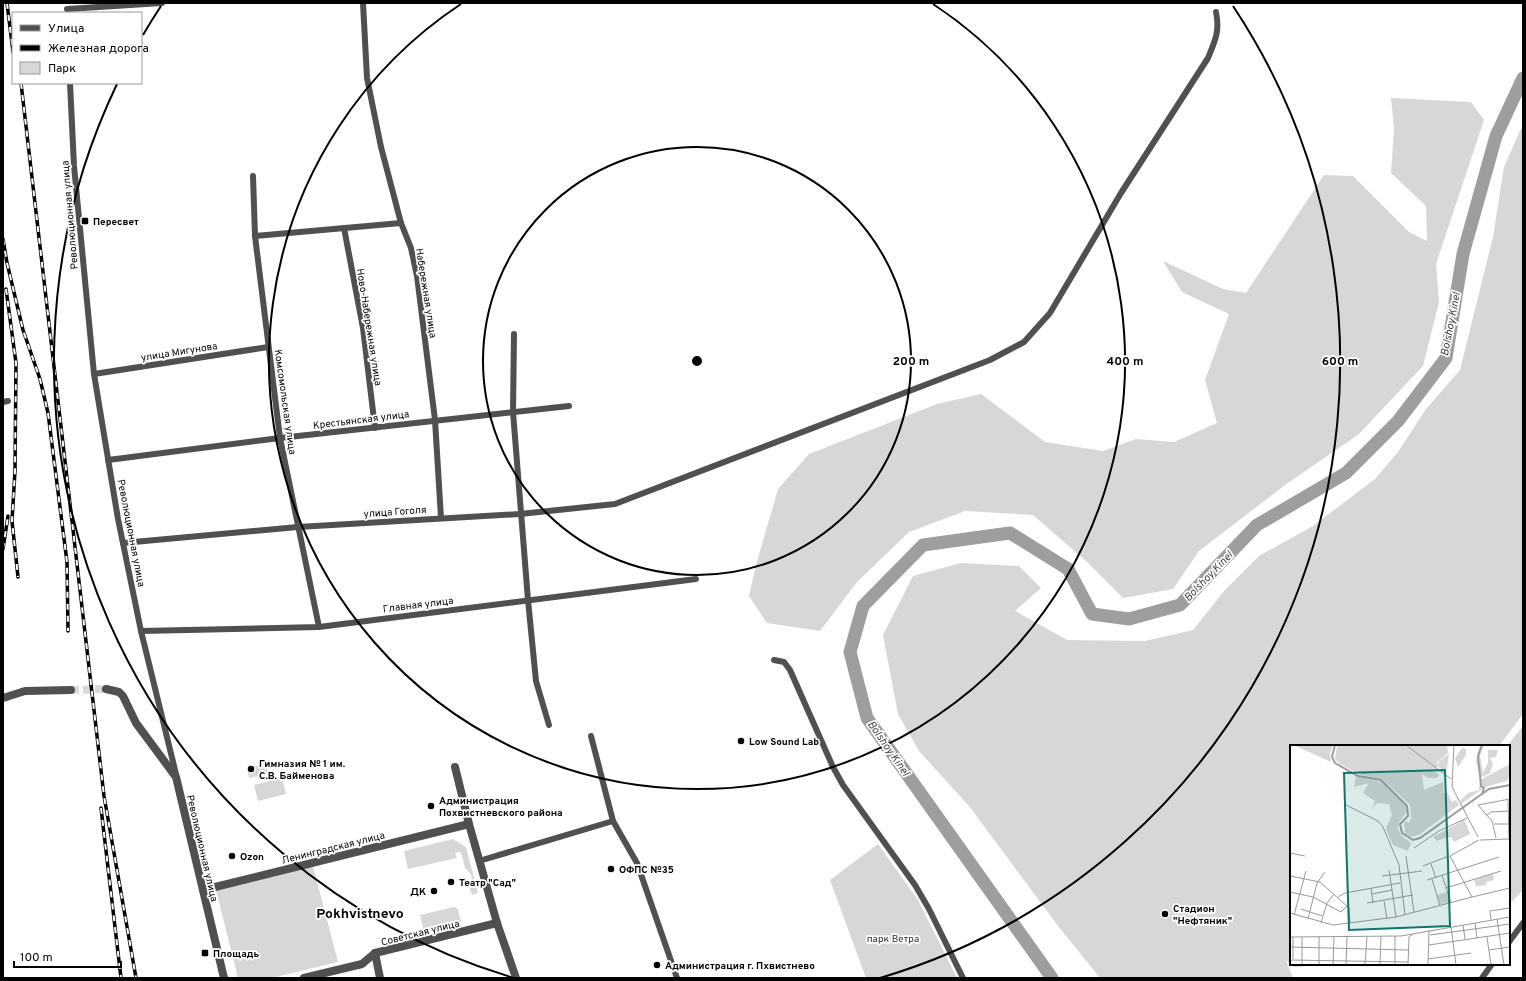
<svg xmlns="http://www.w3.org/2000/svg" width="1526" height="981" font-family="Overpass,sans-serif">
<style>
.green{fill:#d7d7d7}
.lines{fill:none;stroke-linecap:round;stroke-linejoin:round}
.river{stroke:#9e9e9e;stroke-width:13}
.tertiary-tunnel{stroke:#d9d9d9;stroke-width:8;stroke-dasharray:8 4;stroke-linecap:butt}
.minor{stroke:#505050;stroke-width:6}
.tertiary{stroke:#505050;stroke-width:8}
.rail-casing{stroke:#000;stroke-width:3.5}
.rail{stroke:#fff;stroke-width:2;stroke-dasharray:6;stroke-linecap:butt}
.ring{fill:none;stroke:#000;stroke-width:2}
.poi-dot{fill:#000;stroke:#fff;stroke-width:1.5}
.labels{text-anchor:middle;stroke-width:3.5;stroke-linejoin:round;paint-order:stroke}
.street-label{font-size:10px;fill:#000;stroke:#fff}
.poi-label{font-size:10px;font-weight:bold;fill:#000;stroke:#fff;text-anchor:start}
.park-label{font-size:10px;fill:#2e2e2e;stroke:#fff}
.water-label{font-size:11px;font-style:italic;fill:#3f3f3f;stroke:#fff}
.district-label{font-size:14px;font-weight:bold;fill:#000;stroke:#fff}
.inset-river{fill:none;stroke:#9e9e9e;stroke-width:2}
.inset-road{fill:none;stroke:#999;stroke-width:1}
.view{fill:#0f766e;fill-opacity:0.15;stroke:#0f766e;stroke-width:2}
.inset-edge{fill:none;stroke:#000;stroke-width:2}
.centre{fill:#000;stroke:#fff;stroke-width:2}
.ring-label{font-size:12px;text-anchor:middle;font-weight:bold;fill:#000;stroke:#fff;stroke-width:3.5;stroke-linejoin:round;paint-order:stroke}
</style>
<rect width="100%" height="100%" fill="#fff"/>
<g class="green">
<polygon points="1391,98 1471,102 1484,120 1436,264 1439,302 1423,366 1359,434 1285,485 1199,551 1173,589 1123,598 1086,561 1033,515 965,511 909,532 857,582 820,631 767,623 749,596 756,565 778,489 809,454 937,404 981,394 1045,442 1103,451 1136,439 1174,442 1217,423 1205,380 1229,314 1182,292 1163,261 1223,289 1246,293 1324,175 1353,176 1409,232 1427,241 1426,206 1391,173 1394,129"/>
<polygon points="1523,124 1523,714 1499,746 1291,746 1291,964 1334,964 1294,967 1286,960 1293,978 1100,978 1058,926 969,806 919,751 898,714 883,635 913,576 961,563 1019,566 1041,588 1015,611 1067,640 1145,641 1193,630 1225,590 1259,556 1313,526 1375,479 1398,452 1426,409 1460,370 1493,237 1504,167"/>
<polygon points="1523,726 1523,890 1512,902 1509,899 1509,746 1507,746"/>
<polygon points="266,764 268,774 249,778 247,768"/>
<polygon points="282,778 286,794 258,801 254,785"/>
<polygon points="453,839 466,847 478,893 472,895 469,886 472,878 471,874 465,868 461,852 455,853 457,858 408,869 404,851"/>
<polygon points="878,844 918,900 957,978 866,978 830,880"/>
<polygon points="313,866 338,962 272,978 238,978 216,890"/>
<polygon points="454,907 458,909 461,922 424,932 420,915"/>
</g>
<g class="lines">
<polyline class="river" points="1052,978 867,718 850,652 863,606 923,545 1010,533 1068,569 1092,614 1129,619 1180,605 1257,525 1346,473 1398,421 1446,358 1463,254 1496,136 1523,78"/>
<polyline class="tertiary-tunnel" points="71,690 106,689"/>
<g class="minor">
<polyline points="363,3 367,78 381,147 401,223 411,248 417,276 435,420 441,518"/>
<polyline points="67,9 162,3"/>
<polyline points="70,83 74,166 94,374 118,519 141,631 176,774"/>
<polyline points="253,176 255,236 280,438 319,627"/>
<polyline points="344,228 363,328 375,428"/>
<polyline points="255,236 401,223"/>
<polyline points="514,334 513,412 528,600 536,681 549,725"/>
<polyline points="94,374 268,347"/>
<polyline points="3,402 8,401"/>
<polyline points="108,460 280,438 569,406"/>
<path d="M123,543l175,-16 222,-13 95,-10 375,-144 34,-18 26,-29 71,-120 87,-135c7,-17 12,-27 8,-46"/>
<polyline points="141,631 319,627 696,579"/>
<polyline points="774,660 784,662 790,670 833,767 843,785 915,885 929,909 963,978"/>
<polyline points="591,736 613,821 637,863 677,978"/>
<polyline points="479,861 613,821"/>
<polyline points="1509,942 1523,923"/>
<polyline points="1482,978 1492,964"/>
</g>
<g class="tertiary">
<polyline points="106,689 119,692 123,696 136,723 176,777 224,978"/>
<polyline points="3,698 25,691 71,690"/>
<polyline points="455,767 469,824 497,923 516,978"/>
<polyline points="203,890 469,824"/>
<polyline points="375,953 380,978"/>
<polyline points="304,978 362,964 375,953 497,923"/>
</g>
<defs>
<g id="rail">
<polyline points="7,3 13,52"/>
<polyline points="21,83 104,796 136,978"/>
<polyline points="3,239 7,263 23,330 40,379 48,413 67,562 68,631"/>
<polyline points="6,289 16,363 15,471 12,521 18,577"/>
<polyline points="3,549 8,516"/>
<polyline points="101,808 121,978"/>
</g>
</defs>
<use href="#rail" class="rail-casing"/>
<use href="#rail" class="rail"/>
</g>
<g class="ring">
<circle cx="697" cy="361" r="214"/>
<path d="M933 4A428 428 0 1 1 461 4"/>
<path d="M514 978A643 643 0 0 1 117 84M143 35A643 643 0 0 1 161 6M1233 6A643 643 0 0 1 880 978"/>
</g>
<g class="poi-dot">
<rect x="81" y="217" width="8" height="8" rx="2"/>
<circle cx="741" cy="741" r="4"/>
<circle cx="251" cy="769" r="4"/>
<circle cx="431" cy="806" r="4"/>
<circle cx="232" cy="856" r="4"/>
<circle cx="611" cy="869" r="4"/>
<circle cx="451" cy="882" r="4"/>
<circle cx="434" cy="891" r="4"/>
<circle cx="1165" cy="914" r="4"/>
<rect x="201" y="949" width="8" height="8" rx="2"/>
<circle cx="657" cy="965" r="4"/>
</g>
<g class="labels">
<g class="street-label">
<text transform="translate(69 215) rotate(-95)" y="4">Революционная улица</text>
<text transform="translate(427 293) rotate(81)" y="4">Набережная улица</text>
<text transform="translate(370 327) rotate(81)" y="4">Ново-Набережная улица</text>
<text transform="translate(179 351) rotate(-9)" y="4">улица Мигунова</text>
<text transform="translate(286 402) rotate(82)" y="4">Комсомольская улица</text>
<text transform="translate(361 419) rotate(-7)" y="4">Крестьянская улица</text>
<text transform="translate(395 511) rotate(-4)" y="4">улица Гоголя</text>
<text transform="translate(132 533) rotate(79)" y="4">Революционная улица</text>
<text transform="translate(418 604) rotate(-7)" y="4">Главная улица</text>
<text transform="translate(333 847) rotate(-14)" y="4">Ленинградская улица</text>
<text transform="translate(203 848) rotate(77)" y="4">Революционная улица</text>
<text transform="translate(420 932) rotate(-14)" y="4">Советская улица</text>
</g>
<g class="poi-label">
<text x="93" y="225">Пересвет</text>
<text x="749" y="745">Low Sound Lab</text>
<text x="259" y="767">Гимназия № 1 им.<tspan x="259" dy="12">С.В. Байменова</tspan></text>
<text x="439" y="804">Администрация<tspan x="439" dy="12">Похвистневского района</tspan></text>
<text x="240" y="860">Ozon</text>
<text x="619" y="873">ОФПС №35</text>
<text x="459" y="886">Театр "Сад"</text>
<text x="426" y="895" text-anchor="end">ДК</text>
<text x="1173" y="912">Стадион<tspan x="1173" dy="12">"Нефтяник"</tspan></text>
<text x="213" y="957">Площадь</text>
<text x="665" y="969">Администрация г. Пхвистнево</text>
</g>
<g class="park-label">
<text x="893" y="942">парк Ветра</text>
</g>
<g class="water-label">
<text transform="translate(1450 324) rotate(-79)" y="4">Bolshoy Kinel</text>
<text transform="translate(1208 576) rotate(-46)" y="4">Bolshoy Kinel</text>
<text transform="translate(889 748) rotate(55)" y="4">Bolshoy Kinel</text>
</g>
<g class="district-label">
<text x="360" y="918">Pokhvistnevo</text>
</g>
</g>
<g transform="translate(1290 745)">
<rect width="220" height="220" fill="#fff"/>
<path d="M22,0h21l-3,8 1,9 -35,-16zM47,0h110l1,8 -11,9 1,4 1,-5 10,-7 -2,15 -5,1 -4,-4 -2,4 -4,-2 7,7 -2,3h-9l-19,-13 13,9 2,16 19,-8 1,12 3,-2 5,10 4,-2 3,5 -40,30 -8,2 -6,-3 -1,-11 2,-2 3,2 2,-5 -1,-13 -28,-26 -21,-4 -21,-11 -5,-5zM190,0h4l-4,11 3,17 5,-10v-13h10l-2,7 -6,1 3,6 -3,9 -10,5 -4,-17zM172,3l4,1v6l-8,12 -3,-9zM220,19v11l-3,6 -22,6 -24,17v-4l7,-7 11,-3 1,-10zM66,32l26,5 24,25 1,5 -8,10 -1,7 3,6 10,8 -3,8 -15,-6 -6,-13 -1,-4 6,-13 -3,-11 -12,-1 -5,6 3,-8 -12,-8 6,-10 -15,4zM174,75l10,22 -4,-8 -16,8 -2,-4 -5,-1 -10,4 -4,-4zM203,129l1,6 -8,2 1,3 -11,1 -2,-6zM157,147l3,10 -10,2 -3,-9z" fill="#d7d7d7"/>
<path class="inset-river" d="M45,0l-3,12 3,6 23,13 23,4 26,26 1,10 -8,8 2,9 11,7 7,-2 69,-49 21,-4M192,49l2,-6 -3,-2 -3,-30 4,-11"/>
<path class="inset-road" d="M116,0l45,34M164,0l-2,42 26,50M218,55l1,39M56,60l32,16 5,6 16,38 6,50M197,70l4,-3 19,-1M204,79h15M206,93l-4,-17 -14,-16 32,-6M189,95l-29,16 22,41 38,-9M190,95l29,-1M124,103l25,-17 28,-13M0,108l15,3M116,111l8,56M141,119l5,14M133,121l26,-10M99,125l7,47M152,130l9,28M0,131l30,6 29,26 1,15M92,131l40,-5M142,134l8,27M137,135l72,-23M81,143l2,15M156,143l55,-17M0,147l23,5 28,15 6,-6M82,149l20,-4M48,152l7,-4 55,-10M94,156l3,18M77,158l46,-8M11,164l21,7M0,168l43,12 63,-8 76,-20M4,170l12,-44M18,174l9,-36 8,-11M207,174l7,46M201,175l-1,-9 20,-3M31,178l6,-20 7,-9M185,178l2,15M173,180l2,14M161,182l5,38M140,190l80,-11M0,192l111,-1 109,-19M197,192l4,28M139,200l81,-12M0,202l118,3M199,205l21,-3M3,214v-22M138,214l43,-6M0,215l118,2M12,220v-28M29,220v-28M43,220l1,-29M56,220l1,-29M75,220l2,-28M90,220l1,-29M105,220v-29M118,220l1,-28 4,-3M138,220l1,-35"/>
<path class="view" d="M155,25l5,156 -101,4 -5,-157z"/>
<rect width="220" height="220" class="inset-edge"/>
</g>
<circle cx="697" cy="361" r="6" class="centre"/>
<g class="ring-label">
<text x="911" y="365">200 m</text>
<text x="1125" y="365">400 m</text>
<text x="1340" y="365">600 m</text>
</g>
<rect width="1526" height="981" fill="none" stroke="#000000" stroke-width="8"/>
<rect x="12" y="12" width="130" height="72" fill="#ffffff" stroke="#999999"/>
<rect x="20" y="25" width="20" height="6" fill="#505050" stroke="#999999"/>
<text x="48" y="32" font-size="12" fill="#000000">Улица</text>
<rect x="20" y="45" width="20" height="6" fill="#000000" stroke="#999999"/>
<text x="48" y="52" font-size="12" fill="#000000">Железная дорога</text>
<rect x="20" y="62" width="20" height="12" fill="#d7d7d7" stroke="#999999"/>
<text x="48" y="72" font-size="12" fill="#000000">Парк</text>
<path d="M14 961v6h107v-6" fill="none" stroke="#000000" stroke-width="2"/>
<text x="20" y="961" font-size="12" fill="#000000" stroke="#ffffff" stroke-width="3" paint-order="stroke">100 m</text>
</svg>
